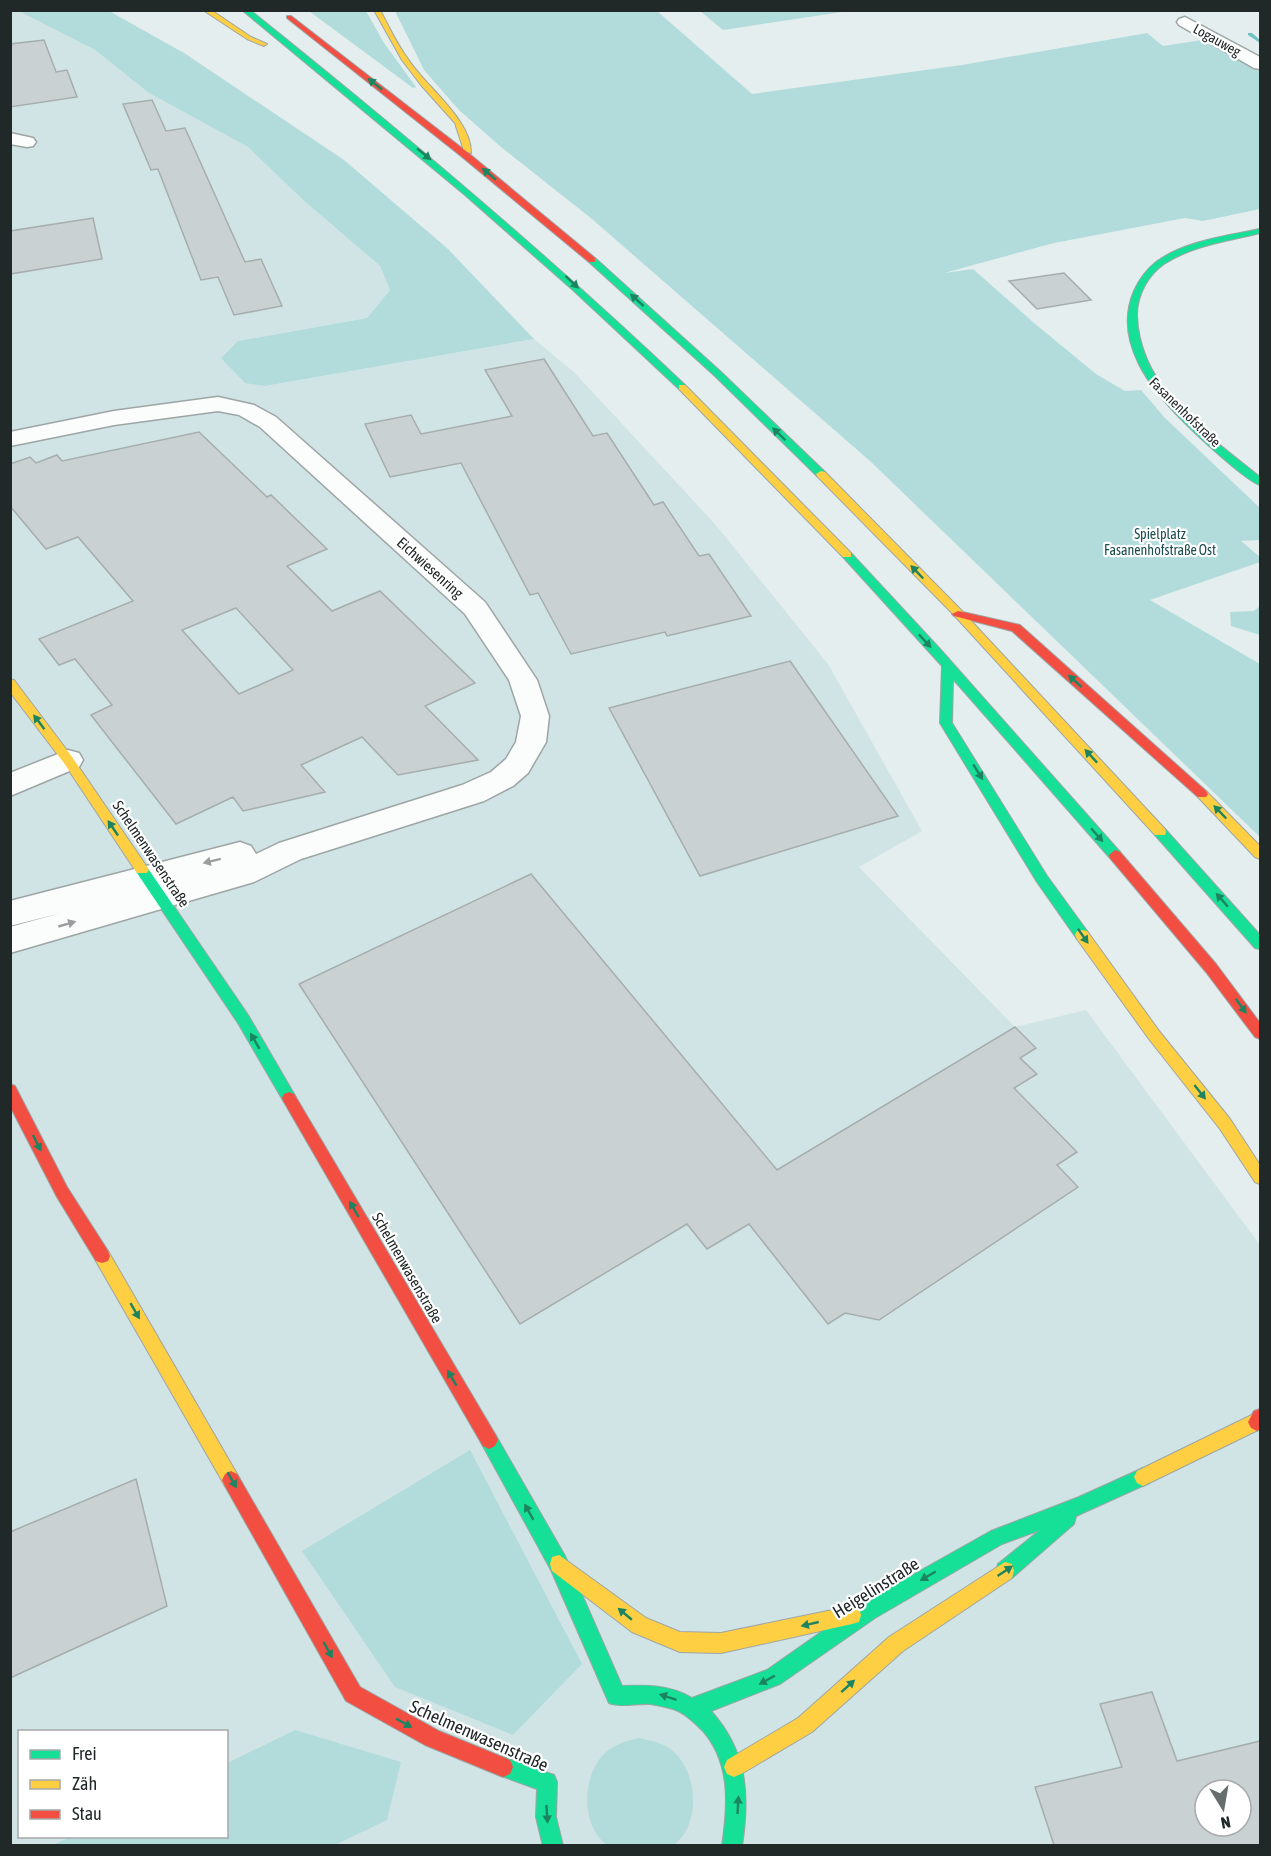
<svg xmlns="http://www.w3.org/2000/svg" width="1271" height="1856" font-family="'Asap Condensed',sans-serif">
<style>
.built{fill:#d1e4e5;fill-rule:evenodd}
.green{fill:#b2dbdc}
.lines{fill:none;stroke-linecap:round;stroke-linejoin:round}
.stream{fill:#70c2c5;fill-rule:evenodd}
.building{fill:#cad1d2;stroke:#a5adad;stroke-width:1.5;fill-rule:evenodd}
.street-casing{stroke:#9da5a5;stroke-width:3}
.fast-casing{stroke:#9da5a5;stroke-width:2}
.slow-casing{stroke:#9da5a5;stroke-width:2}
.jam-casing{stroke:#9da5a5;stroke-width:2}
.street{fill:#fbfcfc;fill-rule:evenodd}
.fast{fill:#16e098;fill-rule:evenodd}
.slow{fill:#ffcf43;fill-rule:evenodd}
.jam{fill:#f24e42;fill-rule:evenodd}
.oneway{fill:#1c8460}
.oneway2{fill:#999d9d}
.labels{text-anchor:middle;stroke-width:4.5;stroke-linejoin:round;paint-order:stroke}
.far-street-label{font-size:14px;fill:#212828;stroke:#fff}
.far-park-label{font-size:14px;fill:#1b4c4e;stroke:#fff}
.street-label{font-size:15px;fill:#212828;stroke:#fff}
.near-street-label{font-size:18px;fill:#212828;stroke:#fff}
</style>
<rect width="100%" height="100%" fill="#e4eeee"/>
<path class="built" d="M19,10l76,40 54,43 99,54 54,52 78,67 10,24 -23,28 -129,23 27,45 269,-47 40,33 141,152 113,140 94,167 -63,36 156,160 71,-17 174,235v600l-1249,1 -1,-1835zM20,1732h206v104h-206zM1205,1790h36v36h-36z"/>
<g class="green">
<polygon points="19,11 109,11 184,53 344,160 448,249 534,339 265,386 245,383 221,358 238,341 367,318 390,290 380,266 302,199 248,147 149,93 95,50"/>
<polygon points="309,11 366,11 384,43 416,87 413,88"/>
<polygon points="395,11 657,11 752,94 962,65 1147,33 1163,46 1215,38 1260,64 1260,209 1203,221 1185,218 1054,243 944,273 973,269 1034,323 1096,374 1125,391 1141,390 1165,418 1260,508 1260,540 1241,541 1260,557 1260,562 1150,600 1260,664 1260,837 870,461 592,219 501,147 459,110 424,70"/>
<polygon points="700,11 849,11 723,30"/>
<polygon points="1260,606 1260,635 1231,626 1230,612 1254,611"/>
<polygon points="470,1450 582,1664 513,1735 395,1687 302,1551"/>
<polygon points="295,1730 401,1762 387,1820 335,1845 52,1845 71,1837 226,1836 227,1763"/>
<path d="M639,1738c14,3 29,6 38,17 21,23 23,70 -3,90h-67c-26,-19 -25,-66 -5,-89 10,-11 24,-15 37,-18z"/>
</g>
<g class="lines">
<polygon class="stream" points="1248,33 1252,33 1260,40 1260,43 1248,35"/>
</g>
<g class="building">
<polygon points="44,40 56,72 67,70 77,97 10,107 10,44"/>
<polygon points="152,100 166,131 185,128 245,262 261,259 282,306 234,315 218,277 201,280 158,169 151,170 123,104"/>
<polygon points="93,218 102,259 10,274 10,231"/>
<polygon points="1064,273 1091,300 1037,309 1009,281"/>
<polygon points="544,359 593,436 607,433 654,505 663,502 699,556 709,554 751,616 667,636 665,632 571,654 538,593 530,595 461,463 390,477 365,424 411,415 421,434 512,416 485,370"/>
<path d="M199,432l68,65 4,-2 56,54 -40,17 45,45 48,-20 95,92 -50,23 53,54 -80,15 -36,-38 -61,28 24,27 -82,19 -10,-14 -57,27 -85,-109 21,-10 -37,-46 -16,6 -20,-26 94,-38 -55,-64 -32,12 -36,-43v-42l20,-7 6,6 21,-8 5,6zM236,608l57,62 -54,24 -57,-64z"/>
<polygon points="790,661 898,816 700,876 609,708"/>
<polygon points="531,874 777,1170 1015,1027 1036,1048 1020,1058 1037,1074 1014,1088 1077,1152 1057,1165 1078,1187 879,1320 845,1313 828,1324 749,1224 707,1249 687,1224 520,1324 299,984"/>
<polygon points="136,1479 167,1606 10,1678 10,1532"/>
<path d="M1152,1692l25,69 83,-20v104h-206l-19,-58 87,-20 -22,-63zM1205,1790h36v36h-36z"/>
</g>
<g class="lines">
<defs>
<g id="street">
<polygon points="1185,17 1260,57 1260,69 1254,68 1179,25 1177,22 1179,19"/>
<polygon points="10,133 33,138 36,142 33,146 27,147 10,144"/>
<polygon points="218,397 254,405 276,417 485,602 537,680 549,716 546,742 528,773 513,786 484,801 301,859 254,882 10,953 10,927 61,913 10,926 10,901 240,842 251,846 256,854 279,843 462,785 491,772 506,759 516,742 521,716 509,680 465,614 260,427 239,415 218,411 114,425 10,446 10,432 114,411"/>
<polygon points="68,750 79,753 83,760 79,767 10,796 10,773"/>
</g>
<g id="fast">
<path d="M242,10h8c150,120 296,243 435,375v4h-6l-106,-99 -108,-95z"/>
<path d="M1260,229v4c-32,8 -67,12 -96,31 -16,11 -27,31 -27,51 2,74 71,120 123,162v8c-15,-5 -61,-48 -74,-61 -34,-33 -74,-82 -52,-133 5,-11 12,-21 22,-29 29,-21 70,-26 104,-33z"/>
<polygon points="589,258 595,258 721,372 825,472 825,476 817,476 715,376 589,262"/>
<polygon points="847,552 851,553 940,649 1120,852 1121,855 1120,858 1110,858 953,679 952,723 1047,876 1087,931 1089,935 1087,939 1077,939 1037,882 940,723 942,666 843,557 843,553"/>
<polygon points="1160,827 1165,829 1260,935 1260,949 1255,948 1155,835 1154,832 1155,829"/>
<polygon points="142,865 147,867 248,1015 294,1094 296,1098 294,1102 289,1104 284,1102 238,1023 137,873 135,870 137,867"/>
<path d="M489,1431l6,3 70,122 57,130c25,-1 48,-1 70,12l75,-28 94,-66 130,-73 88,-34 64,-29 6,3 3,6 -3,6 -73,33 -2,8 -62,54 -7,2 -7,-2 -2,-7 2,-7 42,-34 -38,14 -127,74 -95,66 -69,27c36,40 39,83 31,135h-20c6,-40 9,-83 -19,-115 -9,-9 -18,-18 -30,-22 -7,-2 -16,-4 -23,-5 -14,-1 -28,4 -41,-1l-58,-133 -68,-124 -3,-6 3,-6z"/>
<polygon points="503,1757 554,1775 557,1782 556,1817 563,1846 543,1846 536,1817 537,1789 496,1774 493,1767 496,1760"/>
</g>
<g id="slow">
<polygon points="203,10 211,10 251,37 267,44 264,46 247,39"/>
<path d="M374,10h6c9,17 17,34 28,49 17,27 64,61 63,94l-7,-2 -9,-28 -34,-38 -19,-25z"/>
<polygon points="679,385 685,385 851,553 851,557 843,557 679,389"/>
<polygon points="821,471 825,472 961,610 1165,829 1166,832 1165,835 1155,835 953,614 817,476 816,474"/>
<polygon points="10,679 14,680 72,757 147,867 149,870 147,873 137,873 64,763 10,692"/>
<polygon points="1202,790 1206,791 1260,846 1260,859 1255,857 1198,797 1196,794 1198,791"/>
<polygon points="1082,930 1087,931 1159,1031 1230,1119 1260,1165 1260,1184 1255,1182 1220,1129 1149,1039 1077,939 1075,935 1077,931"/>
<polygon points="102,1249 108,1251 237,1474 240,1480 237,1486 231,1489 225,1486 96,1261 94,1256 96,1251"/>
<polygon points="1260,1411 1260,1429 1149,1483 1143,1486 1137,1483 1134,1477 1137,1471"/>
<polygon points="559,1555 646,1618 680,1632 721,1633 852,1606 859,1608 861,1615 859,1622 852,1624 721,1653 680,1652 632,1632 552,1571 550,1564 552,1557"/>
<polygon points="1005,1562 1012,1564 1014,1571 1012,1578 903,1651 812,1732 741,1774 734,1777 727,1774 724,1767 727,1760 798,1718 889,1637"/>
</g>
<g id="jam">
<polygon points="287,16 291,16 467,152 595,258 595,262 589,262 461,156 287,18"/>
<polygon points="958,611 1020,625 1206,791 1208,794 1206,797 1198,797 1012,631 954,616 952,614"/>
<polygon points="1115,850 1120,852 1216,964 1260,1023 1260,1039 1255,1037 1206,972 1110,858 1109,855"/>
<polygon points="10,1084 15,1086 67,1187 108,1251 110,1256 108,1261 102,1263 96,1261 57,1197 10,1106"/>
<polygon points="289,1092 294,1094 495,1434 498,1440 495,1446 489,1449 483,1446 284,1102 282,1098 284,1094"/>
<polygon points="1260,1409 1260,1429 1257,1431 1251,1428 1248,1422 1254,1411"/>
<polygon points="231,1471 237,1474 360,1687 439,1731 510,1760 513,1767 510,1774 503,1777 425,1745 346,1701 225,1486 222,1480 225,1474"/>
</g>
</defs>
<use href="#street" class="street-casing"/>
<use href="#fast" class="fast-casing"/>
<use href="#slow" class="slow-casing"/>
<use href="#jam" class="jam-casing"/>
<use href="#street" class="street"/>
<use href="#fast" class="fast"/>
<use href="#slow" class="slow"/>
<use href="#jam" class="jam"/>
</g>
<defs><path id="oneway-solid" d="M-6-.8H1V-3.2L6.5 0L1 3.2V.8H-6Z" transform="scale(1.5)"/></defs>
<g class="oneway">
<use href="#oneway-solid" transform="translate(375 84) rotate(-142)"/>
<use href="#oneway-solid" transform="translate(424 154) rotate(39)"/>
<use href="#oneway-solid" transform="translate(489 174) rotate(-140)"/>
<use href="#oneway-solid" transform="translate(572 282) rotate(43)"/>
<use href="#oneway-solid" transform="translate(637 300) rotate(-138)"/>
<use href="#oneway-solid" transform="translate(779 434) rotate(-136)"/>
<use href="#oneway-solid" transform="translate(917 572) rotate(-134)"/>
<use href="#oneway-solid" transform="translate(925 641) rotate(47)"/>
<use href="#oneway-solid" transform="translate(1075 681) rotate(-138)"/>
<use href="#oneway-solid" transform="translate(39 722) rotate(-127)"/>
<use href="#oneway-solid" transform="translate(1091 756) rotate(-133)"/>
<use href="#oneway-solid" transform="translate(978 772) rotate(58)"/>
<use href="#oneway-solid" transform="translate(1220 812) rotate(-134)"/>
<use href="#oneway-solid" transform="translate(113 828) rotate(-124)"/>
<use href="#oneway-solid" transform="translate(1097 835) rotate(49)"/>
<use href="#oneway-solid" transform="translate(1222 900) rotate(-131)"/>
<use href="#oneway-solid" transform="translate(1083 936) rotate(55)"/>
<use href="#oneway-solid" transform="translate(1241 1006) rotate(54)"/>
<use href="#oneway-solid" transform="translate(255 1041) rotate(-120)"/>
<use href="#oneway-solid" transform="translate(1200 1092) rotate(52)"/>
<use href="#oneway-solid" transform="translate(37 1143) rotate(63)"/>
<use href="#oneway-solid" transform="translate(354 1209) rotate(-120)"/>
<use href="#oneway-solid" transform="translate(135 1311) rotate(60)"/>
<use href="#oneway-solid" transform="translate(452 1378) rotate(-120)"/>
<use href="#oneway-solid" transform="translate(232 1480) rotate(60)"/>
<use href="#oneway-solid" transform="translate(529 1512) rotate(-119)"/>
<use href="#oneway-solid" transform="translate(1005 1571) rotate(-34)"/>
<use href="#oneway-solid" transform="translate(928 1576) rotate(150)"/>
<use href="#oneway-solid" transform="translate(625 1614) rotate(-140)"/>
<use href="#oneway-solid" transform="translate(810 1624) rotate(167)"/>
<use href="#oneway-solid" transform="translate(328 1650) rotate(61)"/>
<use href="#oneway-solid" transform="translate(767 1680) rotate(151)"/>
<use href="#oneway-solid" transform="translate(848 1686) rotate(-42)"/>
<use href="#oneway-solid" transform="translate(668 1697) rotate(-162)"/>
<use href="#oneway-solid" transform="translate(404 1723) rotate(29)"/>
<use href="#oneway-solid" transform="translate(738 1805) rotate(-87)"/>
<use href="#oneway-solid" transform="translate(547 1814) rotate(86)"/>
</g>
<g class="oneway2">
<use href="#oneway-solid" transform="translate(212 861) rotate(166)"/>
<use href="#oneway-solid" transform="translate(67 924) rotate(-16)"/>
</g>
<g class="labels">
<g class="far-street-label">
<text transform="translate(1217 40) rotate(29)" y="5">Logauweg</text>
<text transform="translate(1185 412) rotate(44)" y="5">Fasanenhofstraße</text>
</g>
<g class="far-park-label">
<text x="1160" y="539">Spielplatz<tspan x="1160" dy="16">Fasanenhofstraße Ost</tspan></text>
</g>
<g class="street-label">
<text transform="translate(430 568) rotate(42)" y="5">Eichwiesenring</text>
<text transform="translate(151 854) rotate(56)" y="5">Schelmenwasenstraße</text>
<text transform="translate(407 1268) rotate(60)" y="5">Schelmenwasenstraße</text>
</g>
<g class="near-street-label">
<text transform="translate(876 1588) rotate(-32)" y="6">Heigelinstraße</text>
<text transform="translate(479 1736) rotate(24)" y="6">Schelmenwasenstraße</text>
</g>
</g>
<rect width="1271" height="1856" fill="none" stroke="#212828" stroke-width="24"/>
<rect x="18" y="1730" width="210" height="108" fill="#ffffff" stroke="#a6a9a9" stroke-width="1.5"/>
<rect x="30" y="1750" width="30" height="9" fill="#16e098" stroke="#a6a9a9" stroke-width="1.5"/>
<text x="72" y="1760" font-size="18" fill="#212828">Frei</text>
<rect x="30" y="1780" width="30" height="9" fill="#ffcf43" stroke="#a6a9a9" stroke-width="1.5"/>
<text x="72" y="1790" font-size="18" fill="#212828">Zäh</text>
<rect x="30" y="1810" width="30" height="9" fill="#f24e42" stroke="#a6a9a9" stroke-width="1.5"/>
<text x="72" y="1820" font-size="18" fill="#212828">Stau</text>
<g transform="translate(1223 1808) rotate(169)"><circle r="28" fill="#ffffff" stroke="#a6a9a9" stroke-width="1.5"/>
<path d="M0-4.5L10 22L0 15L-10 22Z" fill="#656d6d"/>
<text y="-9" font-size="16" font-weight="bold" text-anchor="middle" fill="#212828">N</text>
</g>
</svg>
